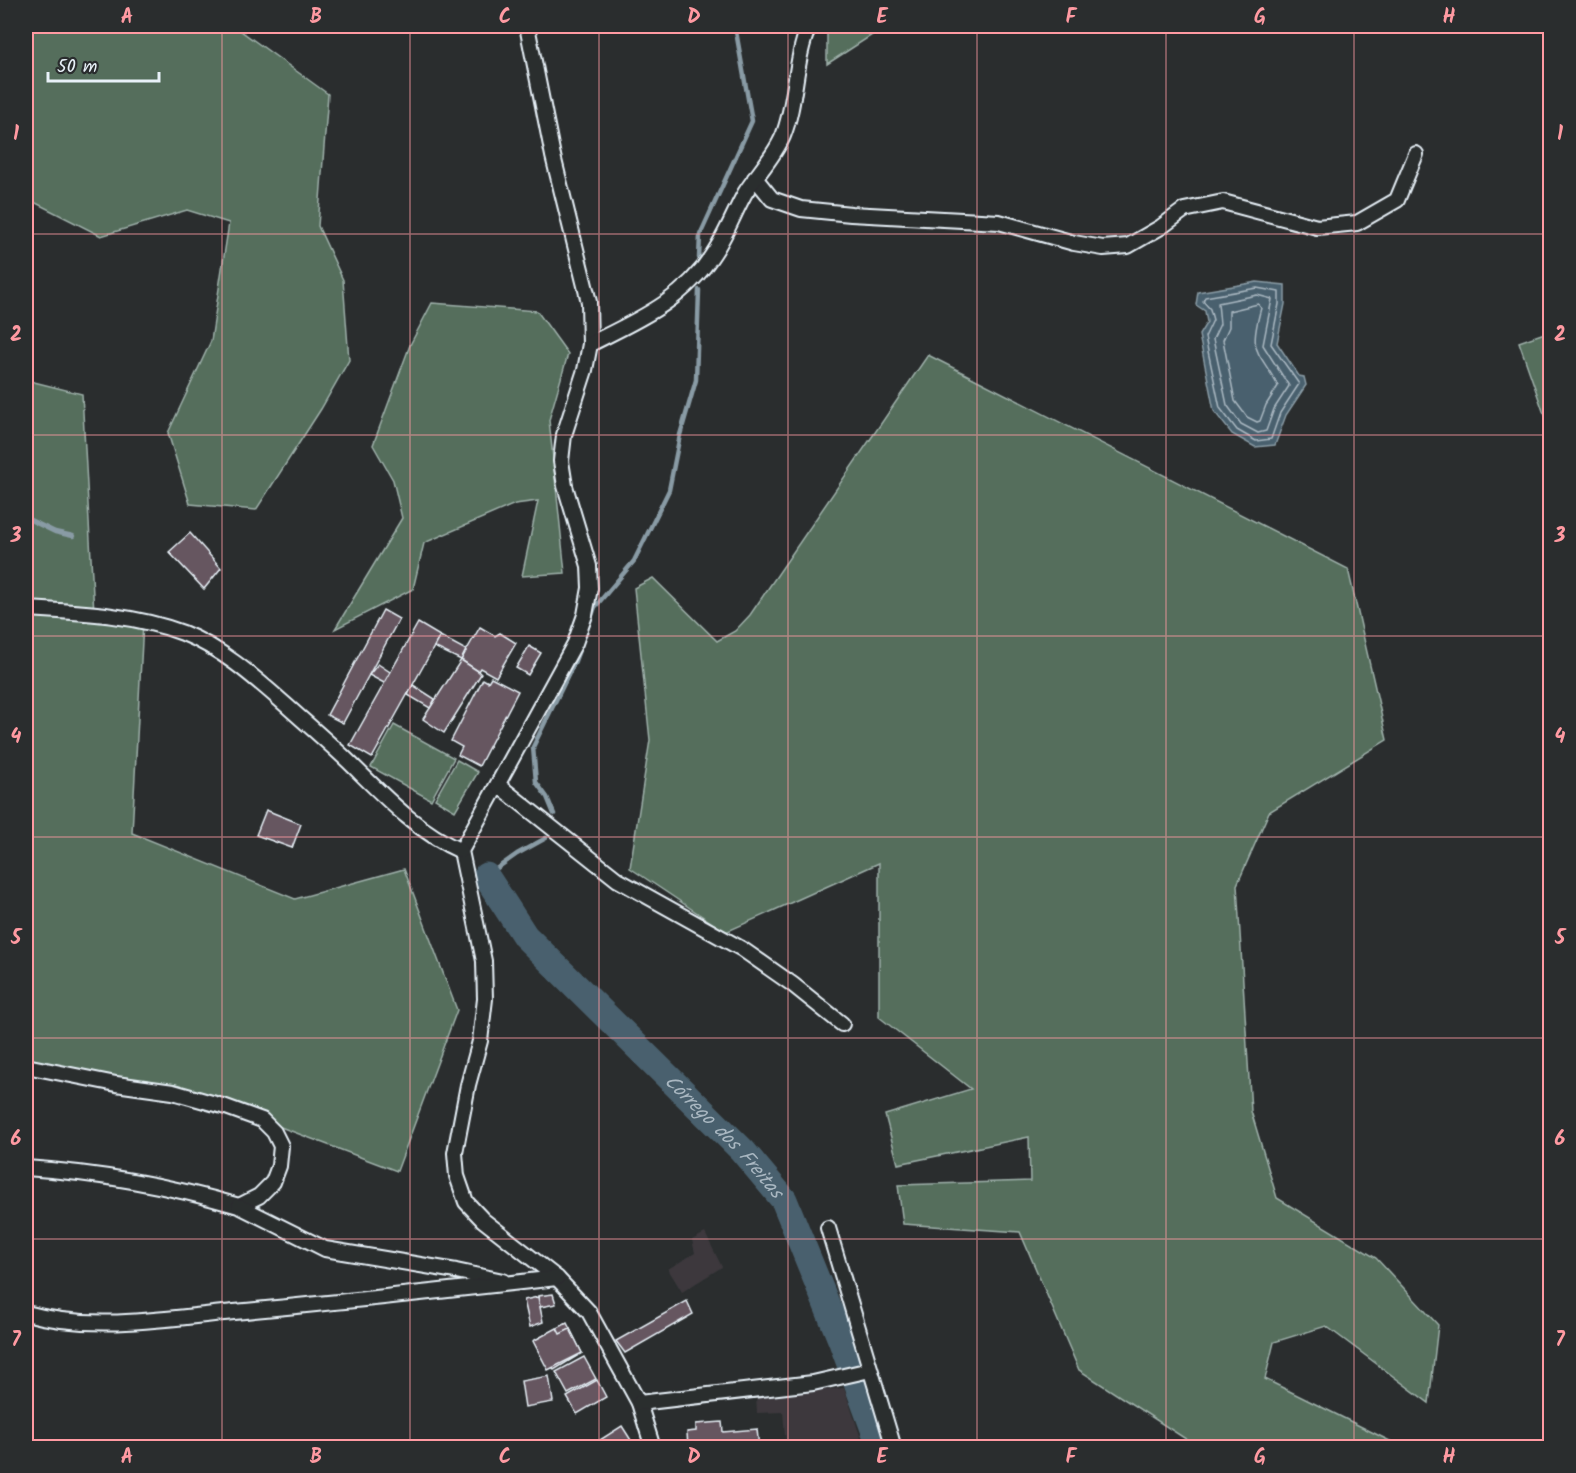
<svg xmlns="http://www.w3.org/2000/svg" width="1576" height="1473" font-family="Kalam,sans-serif">
<style>
.built{fill:#3c393d}
.green{fill:#556e5c;stroke:#9eb0aa;stroke-width:1.5}
.water{fill:#4a616e;stroke:#899ba5;stroke-width:1.5}
.lines{fill:none;stroke-linecap:round;stroke-linejoin:round}
.shore{stroke:#a9b7c1;stroke-width:1.5}
.stream{stroke:#899ba5;stroke-width:4.5}
.river{stroke:#4a616e;stroke-width:27}
.building{fill:#665660;stroke:#e8f1f8;stroke-width:1.5}
.minor-casing{stroke:#e8f1f8;stroke-width:18}
.minor{stroke:#2a2d2e;stroke-width:14}
.grid{fill:none;stroke:#ff9aa2;stroke-width:1.5;stroke-opacity:0.55}
.labels{text-anchor:middle;stroke-width:6;stroke-linejoin:round;paint-order:stroke}
.water-label{font-size:20px;font-style:italic;fill:#a9b7c1;stroke:#2a2d2e}
.neatline{fill:none;stroke:#ff9aa2;stroke-width:2}
.grid-label{font-size:20px;text-anchor:middle;font-weight:bold;fill:#ff9aa2}
</style>
<rect width="100%" height="100%" fill="#2a2d2e"/>
<filter id="ink" filterUnits="userSpaceOnUse"><feTurbulence type="fractalNoise" baseFrequency=".0167" numOctaves="2"/><feDisplacementMap in="SourceGraphic" scale="12" xChannelSelector="R" yChannelSelector="G"/><feConvolveMatrix kernelMatrix="1 2 1 2 8 2 1 2 1" color-interpolation-filters="sRGB"/></filter>
<g filter="url(#ink)">
<g class="built">
<polygon points="705,1233 722,1267 682,1292 668,1269 695,1253 692,1240"/>
<polygon points="844,1388 864,1447 786,1447 783,1412 757,1413 756,1396"/>
</g>
<g class="green">
<polygon points="26,26 234,26 328,94 318,226 343,280 349,360 321,409 256,510 190,504 168,433 211,341 229,223 187,210 101,236 26,198"/>
<polygon points="827,26 886,26 827,64"/>
<polygon points="432,303 537,311 568,354 549,420 565,573 522,576 538,501 515,504 424,543 413,589 335,629 402,518 393,480 373,445 410,345"/>
<polygon points="1550,331 1550,424 1543,411 1519,342"/>
<polygon points="928,355 1348,569 1387,740 1269,812 1237,885 1251,1111 1277,1198 1376,1258 1438,1325 1429,1403 1326,1326 1274,1342 1265,1379 1402,1447 1198,1447 1079,1370 1020,1232 903,1224 898,1185 1030,1181 1029,1137 898,1164 885,1115 971,1089 879,1017 879,863 726,932 630,868 650,740 634,588 653,578 717,641 735,631 750,615"/>
<polygon points="26,380 82,394 94,613 143,622 132,833 295,899 404,869 457,1010 397,1171 262,1120 173,1092 26,1066"/>
<polygon points="394,725 454,758 431,800 371,767"/>
<polygon points="457,760 478,772 455,811 435,799"/>
</g>
<polygon class="water" points="1257,282 1285,285 1285,304 1277,343 1299,376 1304,377 1306,385 1286,415 1275,445 1255,447 1232,434 1214,411 1199,335 1207,322 1205,311 1196,305 1198,292"/>
<g class="lines">
<g class="shore">
<polygon points="1257,288 1279,292 1279,304 1271,344 1299,384 1280,413 1271,439 1256,441 1237,430 1220,408 1205,337 1213,320 1210,309 1203,301 1205,297"/>
<polygon points="1257,295 1272,299 1263,345 1289,386 1274,409 1266,431 1258,433 1241,424 1227,405 1213,339 1220,324 1218,303"/>
<path d="M1258,304l3,4c-13,47 -3,40 17,78l-12,19 -6,16 -3,1 -10,-5 -12,-16 -12,-61 6,-13v-16z"/>
</g>
<g class="stream">
<polyline points="699,258 700,235 752,121 735,26"/>
<polyline points="26,518 55,532 73,536"/>
<polyline points="586,632 595,607 634,561 669,490 680,435 696,380 699,290"/>
<polyline points="554,814 547,797 536,782 533,747 575,661 582,642"/>
<polyline points="486,876 517,854 546,838"/>
</g>
<path class="river" id="s1" d="M486,876l39,60 217,214 42,50 58,142 39,106"/>
</g>
<g class="building">
<polygon points="190,533 221,568 204,589 169,552"/>
<polygon points="383,610 399,619 343,723 327,715"/>
<polygon points="418,623 440,636 372,758 350,745"/>
<polygon points="480,627 495,636 500,633 516,643 496,677 480,668 478,671 461,660"/>
<polygon points="440,636 466,650 461,660 434,647"/>
<polygon points="529,646 541,653 528,675 516,668"/>
<polygon points="461,660 478,671 481,674 444,733 423,719"/>
<polygon points="378,664 390,672 384,683 369,675"/>
<polygon points="491,677 518,691 479,766 458,755 462,747 451,741 483,679 488,682"/>
<polygon points="413,685 435,699 430,708 408,695"/>
<polygon points="266,810 301,824 292,848 256,835"/>
<polygon points="553,1294 556,1304 540,1307 538,1296"/>
<polygon points="538,1297 543,1322 530,1327 524,1300"/>
<polygon points="687,1301 693,1314 625,1353 616,1341"/>
<polygon points="567,1323 582,1353 554,1370 537,1339"/>
<polygon points="557,1328 560,1334 570,1329 582,1353 548,1370 533,1341"/>
<polygon points="584,1357 596,1379 568,1394 556,1372"/>
<polygon points="549,1376 553,1402 525,1407 521,1381"/>
<polygon points="597,1380 606,1397 577,1414 567,1397"/>
<polygon points="722,1422 723,1432 757,1429 759,1448 688,1448 687,1432 696,1431 696,1424"/>
<polygon points="622,1426 636,1448 593,1448 592,1445"/>
</g>
<g class="lines">
<defs>
<g id="minor">
<polyline points="527,26 553,156 589,302 590,344 585,370 564,435 561,461 565,486 589,566 590,588 585,615 575,643 461,851 484,961 485,999 480,1041 468,1085 455,1153 457,1176 466,1202 483,1220 557,1278 589,1312 639,1403 653,1448"/>
<polyline points="755,178 772,199 801,209 851,214 999,222 1074,243 1103,248 1128,246 1161,227 1184,210 1223,202 1317,227 1357,223 1397,200 1416,154"/>
<path d="M590,344c48,-24 93,-43 123,-90 13,-19 21,-41 32,-61 12,-19 29,-36 38,-57 14,-35 11,-75 26,-110"/>
<path d="M26,609c52,3 107,5 157,24 40,16 72,45 104,73 20,18 41,36 61,55 34,33 69,71 113,90"/>
<polyline points="498,785 618,880 742,949 792,984 842,1024"/>
<path d="M26,1066l90,18 57,8 53,15 36,13 12,12 7,14 -2,20 -6,16 -14,14 -20,10c-72,-21 -139,-33 -213,-38"/>
<polyline points="239,1206 325,1249 456,1271 503,1281"/>
<polyline points="828,1228 894,1448"/>
<path d="M26,1313c67,19 140,5 208,-1 108,-10 216,-22 323,-34"/>
<polyline points="639,1403 813,1383 870,1370"/>
</g>
</defs>
<use href="#minor" class="minor-casing"/>
<use href="#minor" class="minor"/>
</g>
</g>
<path class="grid" d="M222,26v1422M410,26v1422M599,26v1422M788,26v1422M977,26v1422M1166,26v1422M1354,26v1422M26,234h1524M26,435h1524M26,636h1524M26,837h1524M26,1038h1524M26,1239h1524"/>
<g class="labels">
<g class="water-label">
<text dy="7" stroke="none"><textPath href="#s1" startOffset="354">Córrego dos Freitas</textPath></text>
</g>
</g>
<rect width="1576" height="1473" fill="none" stroke="#2a2d2e" stroke-width="66"/>
<path d="M48 72v9h111v-9" fill="none" stroke="#e8f1f8" stroke-width="3"/>
<text x="57" y="72" font-size="18" fill="#e8f1f8" stroke="#2a2d2e" stroke-width="4.5" paint-order="stroke">50 m</text>
<rect x="33" y="33" width="1510" height="1407" class="neatline"/>
<g class="grid-label">
<text x="127" y="23">A</text>
<text x="316" y="23">B</text>
<text x="505" y="23">C</text>
<text x="694" y="23">D</text>
<text x="882" y="23">E</text>
<text x="1071" y="23">F</text>
<text x="1260" y="23">G</text>
<text x="1449" y="23">H</text>
<text x="16" y="140">1</text>
<text x="1560" y="140">1</text>
<text x="16" y="341">2</text>
<text x="1560" y="341">2</text>
<text x="16" y="542">3</text>
<text x="1560" y="542">3</text>
<text x="16" y="743">4</text>
<text x="1560" y="743">4</text>
<text x="16" y="944">5</text>
<text x="1560" y="944">5</text>
<text x="16" y="1145">6</text>
<text x="1560" y="1145">6</text>
<text x="16" y="1346">7</text>
<text x="1560" y="1346">7</text>
<text x="127" y="1463">A</text>
<text x="316" y="1463">B</text>
<text x="505" y="1463">C</text>
<text x="694" y="1463">D</text>
<text x="882" y="1463">E</text>
<text x="1071" y="1463">F</text>
<text x="1260" y="1463">G</text>
<text x="1449" y="1463">H</text>
</g>
</svg>
